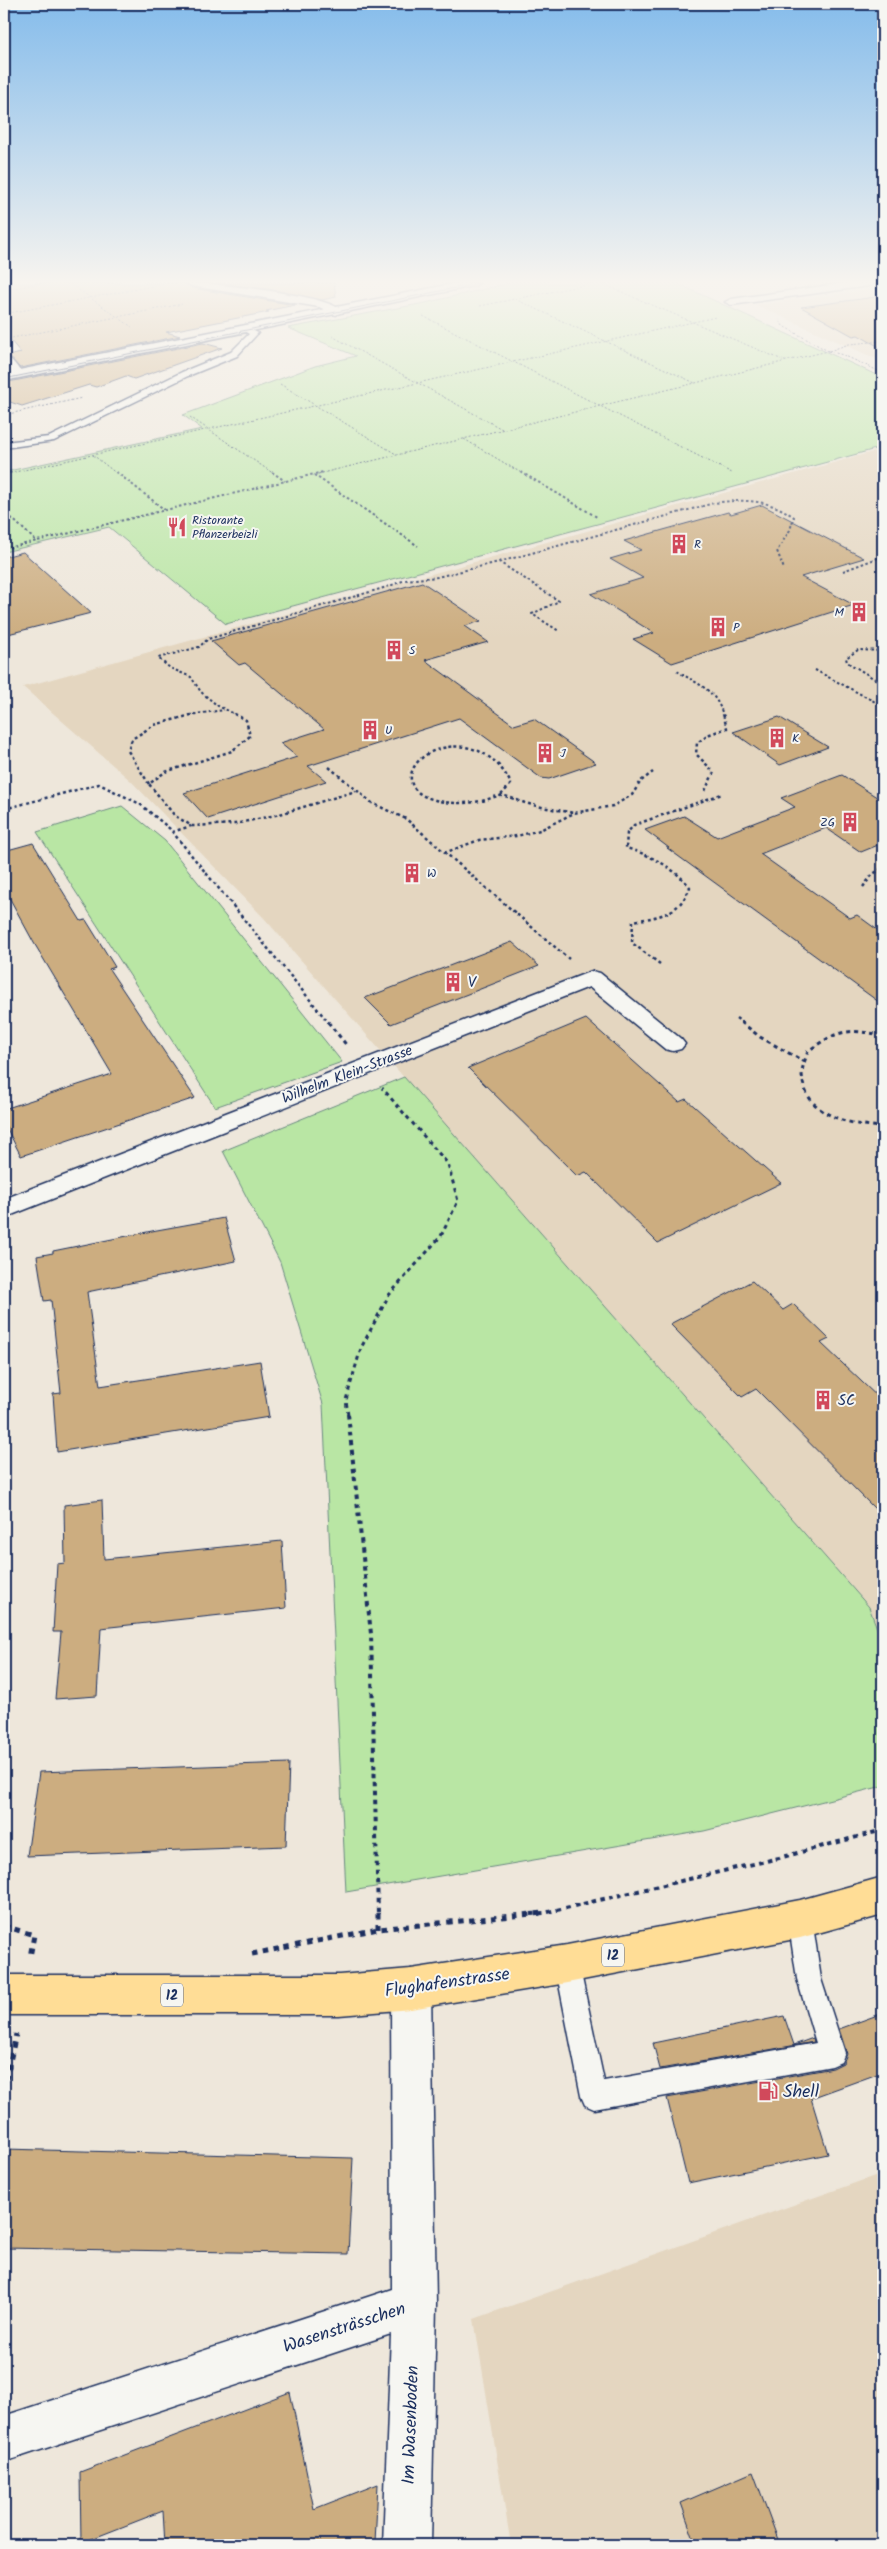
<svg xmlns="http://www.w3.org/2000/svg" width="887" height="2549" font-family="Kalam,sans-serif">
<style>
.built{fill:#e4d6c0}
.green{fill:#b9e6a4;stroke:#6a8a81}
.building{fill:#ccad80;stroke:#1b2f5e}
.lines{fill:none;stroke-linecap:round;stroke-linejoin:round}
.service-casing{stroke:#1b2f5e;stroke-width:3}
.minor-casing{stroke:#1b2f5e;stroke-width:3}
.secondary-casing{stroke:#1b2f5e;stroke-width:3}
.primary-casing{stroke:#1b2f5e;stroke-width:3}
.path-far5{stroke:#1b2f5e;stroke-width:1;stroke-dasharray:2 2;stroke-linecap:butt}
.path-far4{stroke:#1b2f5e;stroke-width:2;stroke-dasharray:2.5 2.5;stroke-linecap:butt}
.path-far3{stroke:#1b2f5e;stroke-width:2.5;stroke-dasharray:3 3;stroke-linecap:butt}
.path-far2{stroke:#1b2f5e;stroke-width:3;stroke-dasharray:4 4;stroke-linecap:butt}
.path-far1{stroke:#1b2f5e;stroke-width:4;stroke-dasharray:4.5 4.5;stroke-linecap:butt}
.path{stroke:#1b2f5e;stroke-width:5;stroke-dasharray:5.5 5.5;stroke-linecap:butt}
.service{fill:#f6f6f2;fill-rule:evenodd}
.minor{fill:#f6f6f2;fill-rule:evenodd}
.secondary{fill:#f6f6f2;fill-rule:evenodd}
.primary{fill:#ffdd96;fill-rule:evenodd}
.tram{stroke:#1b2f5e;stroke-width:1}
.labels{text-anchor:middle;stroke-width:4;stroke-linejoin:round;paint-order:stroke}
.far-poi-label{font-size:12px;fill:#1b2f5e;stroke:#f6f6f2;text-anchor:start}
.shield{fill:#f6f6f2;stroke:#5d6b8a;stroke-width:1}
.shield-label{font-size:14px;font-weight:bold;fill:#1b2f5e}
.poi-label{font-size:15px;fill:#1b2f5e;stroke:#f6f6f2;text-anchor:start}
.street-label{font-size:15px;fill:#1b2f5e;stroke:#f6f6f2}
.near-street-label{font-size:18px;fill:#1b2f5e;stroke:#f6f6f2}
.near-poi-label{font-size:18px;fill:#1b2f5e;stroke:#f6f6f2;text-anchor:start}
</style>
<rect width="100%" height="100%" fill="#eee7db"/>
<filter id="ink" filterUnits="userSpaceOnUse"><feTurbulence type="fractalNoise" baseFrequency=".02" numOctaves="2"/><feDisplacementMap in="SourceGraphic" scale="10" xChannelSelector="R" yChannelSelector="G"/><feConvolveMatrix kernelMatrix="1 2 1 2 8 2 1 2 1" color-interpolation-filters="sRGB"/></filter>
<g filter="url(#ink)">
<g class="built">
<polygon points="883,288 883,362 756,305"/>
<polygon points="883,449 883,1644 869,1607 264,918 131,781 23,687"/>
<polygon points="883,2173 883,2545 511,2545 474,2319"/>
</g>
<g class="green">
<polygon points="510,283 676,283 883,378 883,447 226,624 109,527 4,552 4,472 202,429 183,415 315,366 356,356 288,328 425,303"/>
<polygon points="122,806 165,841 342,1062 215,1107 37,832"/>
<polygon points="404,1077 869,1607 883,1644 883,1786 704,1831 346,1892 323,1404 280,1262 223,1151"/>
</g>
<g class="building">
<polygon points="4,283 184,283 192,288 295,305 266,311 269,312 166,332 180,336 20,368 8,356 21,353 4,333"/>
<polygon points="217,283 334,283 336,297 322,300 268,289"/>
<polygon points="883,296 883,349 858,335 853,336 801,307"/>
<polygon points="203,343 222,348 134,379 126,376 96,387 89,385 22,406 4,400 4,383"/>
<polygon points="762,505 864,558 801,577 854,605 672,663 633,639 654,633 591,594 643,578 610,559 641,550 624,541 728,512 731,514"/>
<polygon points="23,552 91,613 4,635 4,557"/>
<polygon points="422,582 481,621 465,626 488,642 425,660 514,725 534,719 596,763 549,779 541,778 459,718 308,766 326,781 208,819 184,793 297,757 280,743 324,729 245,663 239,665 211,641"/>
<polygon points="779,717 803,732 828,747 780,765 733,732"/>
<polygon points="842,775 883,801 883,843 861,852 826,828 760,854 850,918 857,915 883,934 883,1005 667,848 669,848 645,830 684,816 717,837 795,807 781,798"/>
<polygon points="33,843 81,921 86,920 115,967 109,969 195,1098 21,1156 4,1123 4,1109 112,1074 34,943 4,888 4,851"/>
<polygon points="512,942 539,966 391,1024 365,998"/>
<polygon points="586,1019 679,1102 686,1099 781,1183 658,1243 586,1172 577,1176 468,1068"/>
<polygon points="224,1218 236,1261 87,1292 100,1386 260,1361 269,1417 57,1452 53,1394 61,1393 51,1300 44,1301 37,1256 53,1253 53,1251 157,1230"/>
<polygon points="752,1281 783,1310 793,1304 829,1339 821,1343 883,1402 883,1517 756,1389 742,1397 670,1324"/>
<polygon points="102,1500 104,1559 282,1541 286,1608 101,1628 97,1696 55,1699 61,1632 53,1632 57,1564 65,1563 64,1505"/>
<polygon points="289,1763 286,1846 27,1856 39,1772"/>
<polygon points="883,2013 883,2072 811,2098 828,2154 688,2183 667,2098 833,2068 843,2063 847,2054 839,2029"/>
<polygon points="784,2016 794,2045 813,2038 814,2042 660,2069 653,2043"/>
<polygon points="4,2149 353,2158 348,2254 4,2248"/>
<polygon points="290,2392 314,2509 378,2484 375,2542 360,2545 165,2545 163,2511 81,2543 80,2472"/>
<polygon points="753,2472 780,2545 696,2545 681,2503"/>
</g>
<g class="lines">
<defs>
<g id="service">
<polygon points="243,326 258,333 237,356 188,376 54,441 4,448 4,442 49,437 182,372 231,352 249,334 239,328"/>
<polygon points="800,1907 809,1910 812,1919 821,1979 845,2053 841,2062 832,2066 594,2109 585,2105 581,2096 555,1964 558,1955 567,1952 576,1955 579,1964 604,2081 816,2043 797,1979 788,1919 791,1910"/>
</g>
<g id="minor">
<path d="M186,283c26,0 141,11 156,28l-6,4 -17,-8 -127,-21z"/>
<polygon points="845,283 875,283 869,286 731,305 725,302 731,299"/>
<path d="M4,356c8,2 14,12 18,18l-1,3h-10l-7,-9z"/>
<polygon points="592,971 600,973 681,1039 685,1044 681,1049 673,1051 665,1049 589,987 4,1218 4,1199"/>
<polygon points="411,1969 425,1975 431,1989 436,2304 431,2545 383,2545 391,2334 4,2462 4,2416 392,2289 391,1989 397,1975"/>
</g>
<polygon id="secondary" points="457,283 480,283 474,286 4,381 4,373"/>
<polygon id="primary" points="883,1877 883,1915 800,1938 567,1983 411,2009 339,2015 4,2015 4,1975 339,1975 411,1969 567,1945 800,1900"/>
</defs>
<use href="#service" class="service-casing"/>
<use href="#minor" class="minor-casing"/>
<use href="#secondary" class="secondary-casing"/>
<use href="#primary" class="primary-casing"/>
<g class="path-far5">
<polyline points="69,283 132,327"/>
<polyline points="600,283 785,361"/>
<polyline points="4,290 42,283"/>
<polyline points="515,299 695,383"/>
<polyline points="480,306 595,283"/>
<polyline points="4,314 169,283"/>
<polyline points="423,316 732,473"/>
<polyline points="332,336 502,429"/>
<polyline points="12,338 182,304"/>
<polyline points="828,351 843,355 883,373"/>
<polyline points="829,351 849,344 883,341"/>
<polyline points="280,384 396,454"/>
<polyline points="4,415 82,398"/>
<polyline points="190,417 274,474"/>
<polyline points="464,439 523,474"/>
<polyline points="93,455 117,474"/>
<polyline points="6,474 716,317"/>
<polyline points="318,474 828,351 783,326 779,319"/>
</g>
<g class="path-far4">
<polyline points="116,472 165,510"/>
<polyline points="272,472 285,481"/>
<polyline points="521,472 597,517"/>
<polyline points="4,474 12,472"/>
<polyline points="314,475 418,546"/>
<polyline points="4,511 36,541"/>
<polyline points="4,549 323,472"/>
<path d="M499,562l215,-59c29,-4 56,-4 80,14l-4,13 -13,21 7,18"/>
<polyline points="843,571 883,556"/>
<polyline points="883,651 858,650 846,658 847,662 883,684"/>
<polyline points="815,670 883,706"/>
<path d="M677,671c22,14 38,18 46,44"/>
<polyline points="189,715 224,710"/>
<polyline points="237,715 218,706 201,692 191,677 170,668 158,658 199,647 208,639 387,587 405,580 437,577 499,562 559,601 532,614 559,631"/>
</g>
<g class="path-far3">
<polyline points="234,714 246,720 250,736 232,751 165,772 149,784 175,816 192,826 235,824 280,814 356,791"/>
<polyline points="329,767 372,803 406,819 569,959"/>
<polyline points="149,784 128,751 132,739 154,725 195,714"/>
<polyline points="705,791 714,772 696,754 697,743 710,734 727,728 723,714"/>
<path d="M501,795l10,-11c-14,-30 -44,-45 -75,-34 -28,10 -37,40 -4,49 15,5 33,5 49,2 8,-1 14,-6 22,-5 9,1 17,6 26,8 15,4 30,6 45,9"/>
<polyline points="4,809 99,784 140,804 170,829 329,1023"/>
<polyline points="172,832 191,826"/>
<polyline points="444,853 479,840 517,836 540,830 574,813 613,806 632,795 641,781 653,772"/>
<polyline points="863,887 873,874 883,868"/>
<path d="M660,964l-28,-21 1,-22c26,-4 47,-7 57,-34 -17,-20 -39,-32 -64,-39l1,-15 7,-8 88,-31"/>
<polyline points="736,1018 743,1023"/>
</g>
<g class="path-far2">
<polyline points="328,1022 348,1047"/>
<polyline points="741,1022 760,1037 805,1062"/>
<path d="M883,1035c-38,-6 -43,-6 -75,16 -2,7 -6,15 -6,23 2,42 48,51 81,53"/>
<polyline points="348,1415 346,1400 361,1348 389,1295 441,1236 458,1201 448,1164 382,1088"/>
</g>
<g class="path-far1">
<polyline points="348,1414 371,1634 378,1914"/>
<polyline points="530,1914 544,1913 779,1858 883,1830"/>
</g>
<g class="path">
<polyline points="378,1913 378,1929"/>
<polyline points="4,1926 34,1935 30,1957"/>
<polyline points="252,1954 378,1929 543,1913"/>
<polyline points="6,2080 16,2034"/>
</g>
<use href="#service" class="service"/>
<use href="#minor" class="minor"/>
<use href="#secondary" class="secondary"/>
<use href="#primary" class="primary"/>
<polyline class="tram" points="4,379 480,283"/>
</g>
</g>
<linearGradient id="sky" x2="0" y2="1"><stop stop-color="#85bceb"/><stop offset="0.44" stop-color="#f7f4ef"/><stop offset="1" stop-color="#f7f4ef" stop-opacity="0"/></linearGradient>
<rect width="887" height="640" fill="url(#sky)"/>
<defs>
<symbol id="restaurant-bare" viewBox="-9 -9 18 18"><path d="M-5-6h1v4h1v-4h1v4h1v-4h1v5L-1.5 .5V6h-2V.5L-5-1ZM5-6V6H3V1.5H1.5Q1.5-4 5-6Z" fill="#d1495b" stroke="#f6f6f2" stroke-width="2.5" paint-order="stroke"/></symbol>
<symbol id="building-bare" viewBox="-9 -9 18 18"><path d="M-4-6H4V6H1V3H-1V6H-4ZM-2.5-4.3h1.7v1.8h-1.7ZM.8-4.3h1.7v1.8H.8ZM-2.5-1h1.7V.8h-1.7ZM.8-1h1.7V.8H.8Z" fill="#d1495b" stroke="#f6f6f2" stroke-width="2.5" paint-order="stroke"/></symbol>
<symbol id="fuel-bare" viewBox="-9 -9 18 18"><path d="M-5.5-6h7V0h2V4h1.3V-2.5L3-4.5l.8-.8L6-3V5H2.5V1h-1V6h-7ZM-4.2-4.7v3.2H.2V-4.7Z" fill="#d1495b" stroke="#f6f6f2" stroke-width="2.5" paint-order="stroke"/></symbol>
</defs>
<g fill-rule="evenodd">
<use href="#restaurant-bare" x="163" y="513" width="28" height="28"/>
<use href="#building-bare" x="665" y="530" width="28" height="28"/>
<use href="#building-bare" x="845" y="598" width="28" height="28"/>
<use href="#building-bare" x="704" y="613" width="28" height="28"/>
<use href="#building-bare" x="380" y="636" width="28" height="28"/>
<use href="#building-bare" x="356" y="716" width="28" height="28"/>
<use href="#building-bare" x="763" y="724" width="28" height="28"/>
<use href="#building-bare" x="531" y="739" width="28" height="28"/>
<use href="#building-bare" x="836" y="808" width="28" height="28"/>
<use href="#building-bare" x="398" y="859" width="28" height="28"/>
<use href="#building-bare" x="439" y="968" width="28" height="28"/>
<use href="#building-bare" x="809" y="1386" width="28" height="28"/>
<use href="#fuel-bare" x="754" y="2077" width="28" height="28"/>
</g>
<g class="labels">
<g class="far-poi-label">
<text x="192" y="524">Ristorante<tspan x="192" dy="14">Pflanzerbeizli</tspan></text>
<text x="694" y="548">R</text>
<text x="844" y="616" text-anchor="end">M</text>
<text x="733" y="631">P</text>
<text x="409" y="654">S</text>
<text x="385" y="734">U</text>
<text x="792" y="742">K</text>
<text x="560" y="757">J</text>
<text x="835" y="826" text-anchor="end">ZG</text>
<text x="427" y="877">W</text>
</g>
<g class="shield">
<rect x="602" y="1943.5" width="22" height="23" rx="4"/>
<rect x="161" y="1983.5" width="22" height="23" rx="4"/>
</g>
<g class="shield-label">
<text x="613" y="1960">12</text>
<text x="172" y="2000">12</text>
</g>
<g class="poi-label">
<text x="468" y="987">V</text>
<text x="838" y="1405">SC</text>
</g>
<g class="street-label">
<text transform="translate(347 1074) rotate(-21)" y="5">Wilhelm Klein-Strasse</text>
</g>
<g class="near-street-label">
<text transform="translate(447 1982) rotate(-8)" y="6">Flughafenstrasse</text>
<text transform="translate(344 2327) rotate(-18)" y="6">Wasensträsschen</text>
<text transform="translate(410 2425) rotate(-88)" y="6">Im Wasenboden</text>
</g>
<g class="near-poi-label">
<text x="783" y="2097">Shell</text>
</g>
</g>
<rect width="887" height="2549" fill="none" stroke="#f6f6f2" stroke-width="20"/>
<rect x="10" y="10" width="867" height="2529" fill="none" stroke="#1b2f5e" stroke-width="2" filter="url(#ink)"/>
</svg>
